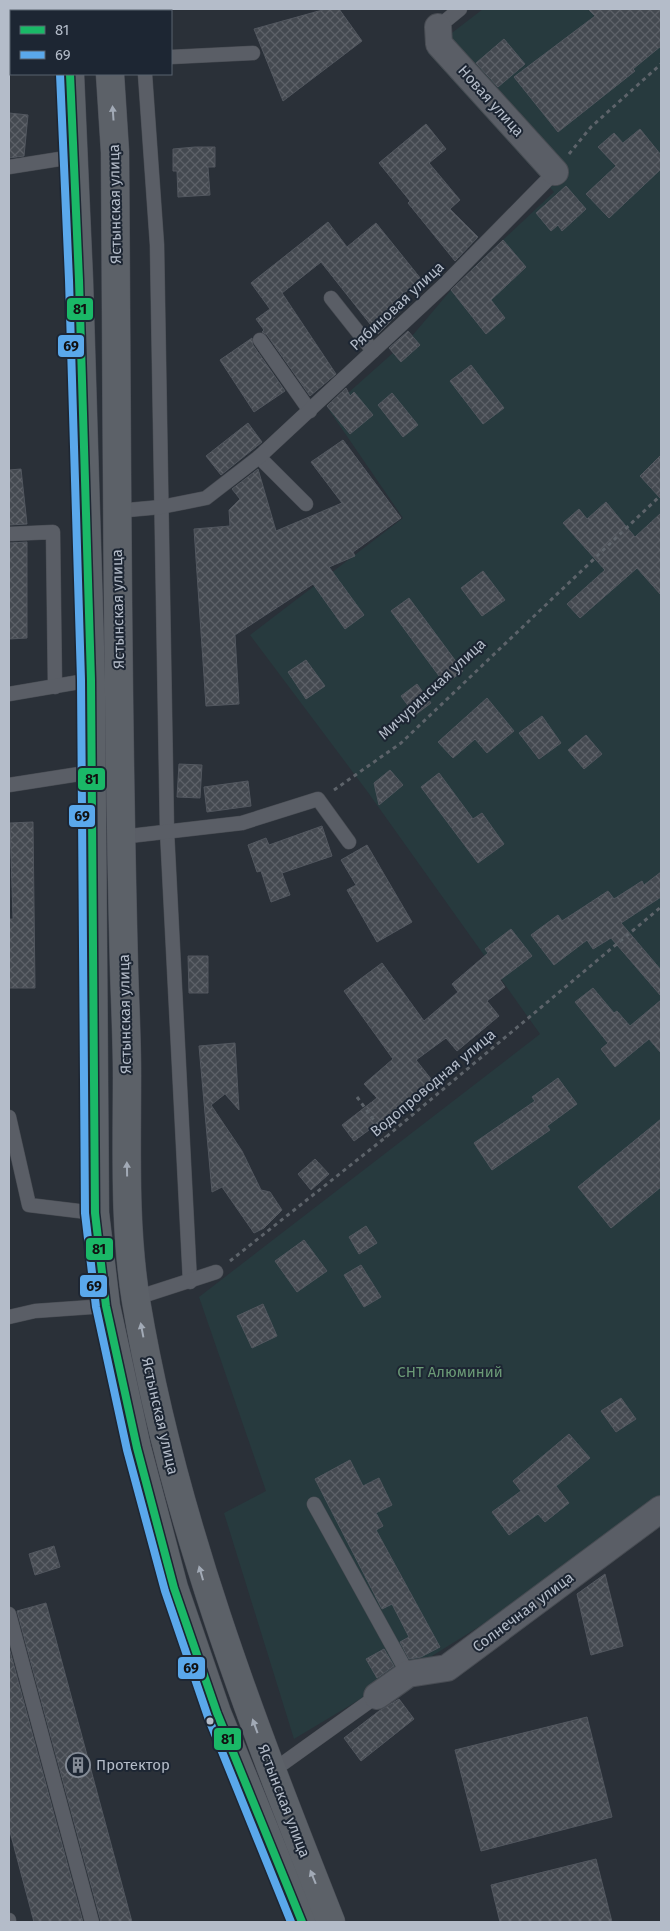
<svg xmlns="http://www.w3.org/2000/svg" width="670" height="1931" font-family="'Fira Sans',sans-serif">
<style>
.green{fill:#273a3e}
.building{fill:url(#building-cross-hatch);stroke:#52575f}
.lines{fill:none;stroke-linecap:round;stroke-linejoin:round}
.service-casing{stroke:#484c53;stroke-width:15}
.minor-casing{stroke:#484c53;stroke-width:28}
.primary-casing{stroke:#484c55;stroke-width:29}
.path{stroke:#5d636a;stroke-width:3;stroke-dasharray:4 4;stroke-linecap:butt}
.service{stroke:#5a5e66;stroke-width:14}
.minor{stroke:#5a5e66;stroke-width:26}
.primary{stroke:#5c6168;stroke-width:28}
.bus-1-casing{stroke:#1d2633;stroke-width:11}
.bus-2-casing{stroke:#1d2633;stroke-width:11}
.bus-1{stroke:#1ab867;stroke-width:8}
.bus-2{stroke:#5aa8eb;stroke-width:8}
.oneway{fill:#a2aab6}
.bus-dot{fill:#b4bcc9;stroke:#1d2633;stroke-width:2}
.labels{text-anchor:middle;stroke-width:4;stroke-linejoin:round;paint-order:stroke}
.street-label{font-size:15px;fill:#b4bcc9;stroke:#1d2633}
.park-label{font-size:15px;fill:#6b9a76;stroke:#1d2633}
.poi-label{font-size:15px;fill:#b4bcc9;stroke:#1d2633;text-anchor:start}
.line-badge{stroke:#1d2633;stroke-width:2}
.pale-badge-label{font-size:14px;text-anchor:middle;font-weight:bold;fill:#111}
</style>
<defs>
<pattern id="building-cross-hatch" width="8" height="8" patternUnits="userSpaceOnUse" patternTransform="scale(1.25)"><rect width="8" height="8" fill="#444950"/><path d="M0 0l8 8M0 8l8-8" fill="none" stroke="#5d6168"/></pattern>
</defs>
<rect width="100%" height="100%" fill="#2a3038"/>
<path class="green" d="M483,9h178v1490c-114,91 -242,165 -367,240l-70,-226 42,-22 -67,-194 341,-263 -173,-243 -117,-156 153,-117 -74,-108 83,-74 39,-46 19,-16 2,-5 82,-77 -127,-140z"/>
<g class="building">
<polygon points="326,9 339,9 362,41 283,101 254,29"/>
<polygon points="588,9 661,9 661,46 633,69 635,71 558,132 514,77 595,16"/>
<polygon points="504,39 525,64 498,87 476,63"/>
<polygon points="9,113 28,115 24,156 9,158"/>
<polygon points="426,124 446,149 429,163 460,200 450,209 478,237 455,261 408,203 410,201 379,163"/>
<polygon points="640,129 661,155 661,169 609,218 586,194 616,166 598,147 614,133 623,143"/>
<polygon points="195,147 215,147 215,167 208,167 210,195 178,197 177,171 173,171 173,149"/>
<polygon points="566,186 586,209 562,231 558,225 551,231 536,213"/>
<polygon points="328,222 347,247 376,223 421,279 392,303 400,312 378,334 321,262 282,293 336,374 310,396 267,335 262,332 264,330 256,319 270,309 251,283"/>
<polygon points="503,240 526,267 491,300 505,318 486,334 451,290"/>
<polygon points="408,331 420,345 401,362 389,348"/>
<polygon points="252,338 253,345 285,391 254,412 220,360"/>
<polygon points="471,365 504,408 483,424 450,381"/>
<polygon points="346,388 350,396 354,392 373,415 350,434 327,406"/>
<polygon points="392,393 418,425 403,437 378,405"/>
<polygon points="248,423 262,442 221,475 206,456"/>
<polygon points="343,440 401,518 353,552 355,556 329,567 364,615 345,629 313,584 235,635 239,704 206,706 194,529 230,526 229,510 240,499 232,489 258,469 276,531 342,503 311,462"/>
<polygon points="661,455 661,499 640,476"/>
<polygon points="21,469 27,524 9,525 9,470"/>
<polygon points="606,502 635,537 661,513 661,595 637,568 580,618 567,604 605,570 563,523 579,509 587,519"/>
<polygon points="27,542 27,638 9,639 9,543"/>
<polygon points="483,571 505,600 482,616 461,588"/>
<polygon points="409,598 463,671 445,684 391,611"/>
<polygon points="306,660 325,686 306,699 288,672"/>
<polygon points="417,684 431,703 415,715 401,696"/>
<polygon points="487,698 514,731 487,753 475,739 453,758 438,742"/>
<polygon points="542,716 561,743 539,759 519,733"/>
<polygon points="586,735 602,754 584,769 568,750"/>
<polygon points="179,764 202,765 200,798 177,797"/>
<polygon points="390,770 403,785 379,805 374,783"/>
<polygon points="439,773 473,819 482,813 504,844 478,863 421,787"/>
<polygon points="248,781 251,806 207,812 204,787"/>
<polygon points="33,822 35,988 9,988 9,919 13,919 10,823"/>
<polygon points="322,826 332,856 282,873 290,895 271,902 261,871 257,872 248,845 266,838 269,845"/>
<polygon points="367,845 412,922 377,942 347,890 356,885 341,860"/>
<polygon points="661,872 661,897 621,923 661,970 661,996 611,938 593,949 587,940 554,965 531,935 558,915 562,921 608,891 614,899 642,881 644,885"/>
<polygon points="511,929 532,956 500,980 505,987 487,1001 499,1016 457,1051 446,1038 416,1060 435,1084 416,1098 419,1102 391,1126 384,1119 354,1141 342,1125 377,1098 364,1084 393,1059 344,991 382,963 424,1021 458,992 452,984 488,953 485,949"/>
<polygon points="188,956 208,956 208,993 189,993"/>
<polygon points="593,988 614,1013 617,1011 630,1026 661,1000 661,1053 649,1039 615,1067 601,1049 608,1043 575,1002"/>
<polygon points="235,1043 239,1110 225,1094 211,1105 242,1151 261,1190 270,1192 282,1210 264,1228 254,1233 222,1187 212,1192 199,1046"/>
<polygon points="558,1078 577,1104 547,1126 550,1130 492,1170 474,1143 535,1101 532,1097"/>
<polygon points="661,1119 661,1187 611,1228 578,1187"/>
<polygon points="315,1159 329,1174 311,1190 298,1174"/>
<polygon points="366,1226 377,1243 359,1254 349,1237"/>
<polygon points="304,1240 327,1271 297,1292 275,1261"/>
<polygon points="361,1265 381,1297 364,1307 344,1275"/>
<polygon points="263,1304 277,1336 252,1348 237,1316"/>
<polygon points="621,1398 636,1419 616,1432 601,1411"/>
<polygon points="569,1434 590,1458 556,1486 569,1503 545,1522 538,1514 509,1535 492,1512 521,1491 513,1481"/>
<polygon points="350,1460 363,1486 379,1478 392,1505 376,1513 383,1526 376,1530 440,1647 421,1657 409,1659 400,1642 409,1637 392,1604 382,1609 315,1479"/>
<polygon points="54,1546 60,1567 35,1575 29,1554"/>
<polygon points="605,1574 623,1646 591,1655 577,1594"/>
<polygon points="46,1603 132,1922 101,1922 17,1611"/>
<polygon points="9,1647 83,1922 34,1922 9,1828"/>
<polygon points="384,1649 394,1666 377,1678 366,1659"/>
<polygon points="399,1699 414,1719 361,1761 344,1738 379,1711"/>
<polygon points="587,1717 612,1817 481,1851 455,1750"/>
<polygon points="596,1859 612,1922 500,1922 491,1885"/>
</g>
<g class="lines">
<defs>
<g id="service">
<polyline points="438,27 460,9"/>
<polyline points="171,57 253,53"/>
<polyline points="145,74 157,245 167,831 190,1282"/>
<polyline points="9,167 72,157"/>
<polyline points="331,298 373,351"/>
<polyline points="260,340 310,411"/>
<polyline points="259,457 306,504"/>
<polyline points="117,511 161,507 206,498 259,457 444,285 555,172"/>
<polyline points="9,534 53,532 55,687"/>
<polyline points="9,694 91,680"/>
<polyline points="9,785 92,772"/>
<polyline points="121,837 242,823 318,799 349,842"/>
<polyline points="9,1117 29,1205 95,1213"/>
<polyline points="136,1298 216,1272"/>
<polyline points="9,1317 35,1311 106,1306"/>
<polyline points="314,1504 408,1674"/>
<polyline points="9,1614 92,1922"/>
<polyline points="271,1772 377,1696"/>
<polyline points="9,1920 9,1922"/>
</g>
<g id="minor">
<polyline points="438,27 439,44 555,172"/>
<polyline points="377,1696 408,1674 447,1668 661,1509"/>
</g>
<g id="primary">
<polyline points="67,9 67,11"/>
<polyline points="109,9 109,11"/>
<polyline points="70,74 79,280 91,680 95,1213 106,1306 137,1448 174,1588 217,1713 302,1922"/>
<path d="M110,74l5,78c2,271 2,543 9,815 1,36 3,72 3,108 0,76 -3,152 9,226 36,216 115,419 195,621"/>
</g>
</defs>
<use href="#service" class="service-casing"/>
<use href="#minor" class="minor-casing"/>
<use href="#primary" class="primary-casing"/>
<g class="path">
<polyline points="569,154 591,127 661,64"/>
<polyline points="334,790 401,743 661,495"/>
<polyline points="357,1097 386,1137"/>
<polyline points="230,1261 386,1137 661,907"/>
</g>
<use href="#service" class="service"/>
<use href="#minor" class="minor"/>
<use href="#primary" class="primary"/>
<defs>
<polyline id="bus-1" points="70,74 79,280 91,680 95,1213 106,1306 137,1448 174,1588 217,1713 302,1922"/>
<polyline id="bus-2" points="60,74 69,280 81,680 85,1213 96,1307 127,1450 165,1591 208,1717 291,1922"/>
</defs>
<use href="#bus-1" class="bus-1-casing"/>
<use href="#bus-2" class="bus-2-casing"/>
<use href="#bus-1" class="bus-1"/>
<use href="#bus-2" class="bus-2"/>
</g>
<defs><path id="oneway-solid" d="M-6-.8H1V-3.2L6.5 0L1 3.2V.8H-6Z" transform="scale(1.25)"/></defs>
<g class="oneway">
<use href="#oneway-solid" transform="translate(113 113) rotate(-94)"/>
<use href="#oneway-solid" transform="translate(127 1169) rotate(-91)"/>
<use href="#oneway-solid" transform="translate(142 1330) rotate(-101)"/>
<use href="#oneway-solid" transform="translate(201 1573) rotate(-106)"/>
<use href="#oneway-solid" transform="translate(255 1726) rotate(-110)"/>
<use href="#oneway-solid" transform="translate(313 1877) rotate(-112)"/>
</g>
<defs>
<symbol id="building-ring" viewBox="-11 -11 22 22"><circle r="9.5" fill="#1d2633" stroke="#848b96" stroke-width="1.5"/><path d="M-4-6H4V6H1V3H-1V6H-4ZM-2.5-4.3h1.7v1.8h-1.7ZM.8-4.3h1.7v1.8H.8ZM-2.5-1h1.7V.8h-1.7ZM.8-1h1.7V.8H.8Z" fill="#848b96"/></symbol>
</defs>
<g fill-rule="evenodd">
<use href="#building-ring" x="64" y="1751" width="28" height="28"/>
</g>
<circle class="bus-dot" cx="210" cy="1721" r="4.5"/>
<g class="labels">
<g class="street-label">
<text transform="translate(491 101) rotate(48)" y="5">Новая улица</text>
<text transform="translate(115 204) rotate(-91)" y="5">Ястынская улица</text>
<text transform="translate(397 306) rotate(-43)" y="5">Рябиновая улица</text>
<text transform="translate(118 609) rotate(-91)" y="5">Ястынская улица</text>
<text transform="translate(432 689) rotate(-43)" y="5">Мичуринская улица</text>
<text transform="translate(125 1014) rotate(-91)" y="5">Ястынская улица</text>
<text transform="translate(433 1083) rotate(-40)" y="5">Водопроводная улица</text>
<text transform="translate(160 1416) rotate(77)" y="5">Ястынская улица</text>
<text transform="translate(523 1612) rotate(-37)" y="5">Солнечная улица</text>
<text transform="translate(284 1801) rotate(69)" y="5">Ястынская улица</text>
</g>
<g class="park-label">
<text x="450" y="1377">СНТ Алюминий</text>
</g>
<g class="poi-label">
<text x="96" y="1770">Протектор</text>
</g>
</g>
<g class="line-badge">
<rect x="66" y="297" width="28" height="24" rx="5" fill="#1ab867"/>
<rect x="57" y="334" width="28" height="24" rx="5" fill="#5aa8eb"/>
<rect x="77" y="767" width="29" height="24" rx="5" fill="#1ab867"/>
<rect x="68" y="804" width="28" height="24" rx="5" fill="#5aa8eb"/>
<rect x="85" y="1237" width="29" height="24" rx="5" fill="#1ab867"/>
<rect x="79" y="1274" width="29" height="24" rx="5" fill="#5aa8eb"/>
<rect x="177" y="1656" width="29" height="24" rx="5" fill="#5aa8eb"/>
<rect x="213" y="1727" width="29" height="24" rx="5" fill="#1ab867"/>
</g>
<g class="pale-badge-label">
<text x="80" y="314">81</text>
<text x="71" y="351">69</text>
<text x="92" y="784">81</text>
<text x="82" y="821">69</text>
<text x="99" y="1254">81</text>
<text x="94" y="1291">69</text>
<text x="191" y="1673">69</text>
<text x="228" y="1744">81</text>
</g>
<rect width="670" height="1931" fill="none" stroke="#b4bcc9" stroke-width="20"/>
<rect x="10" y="10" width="162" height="65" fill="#1d2633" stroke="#59626f"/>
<rect x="20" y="26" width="25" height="8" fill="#1ab867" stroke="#59626f"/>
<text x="55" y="35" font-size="15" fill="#b4bcc9">81</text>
<rect x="20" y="51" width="25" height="8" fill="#5aa8eb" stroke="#59626f"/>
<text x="55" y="60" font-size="15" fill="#b4bcc9">69</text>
</svg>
